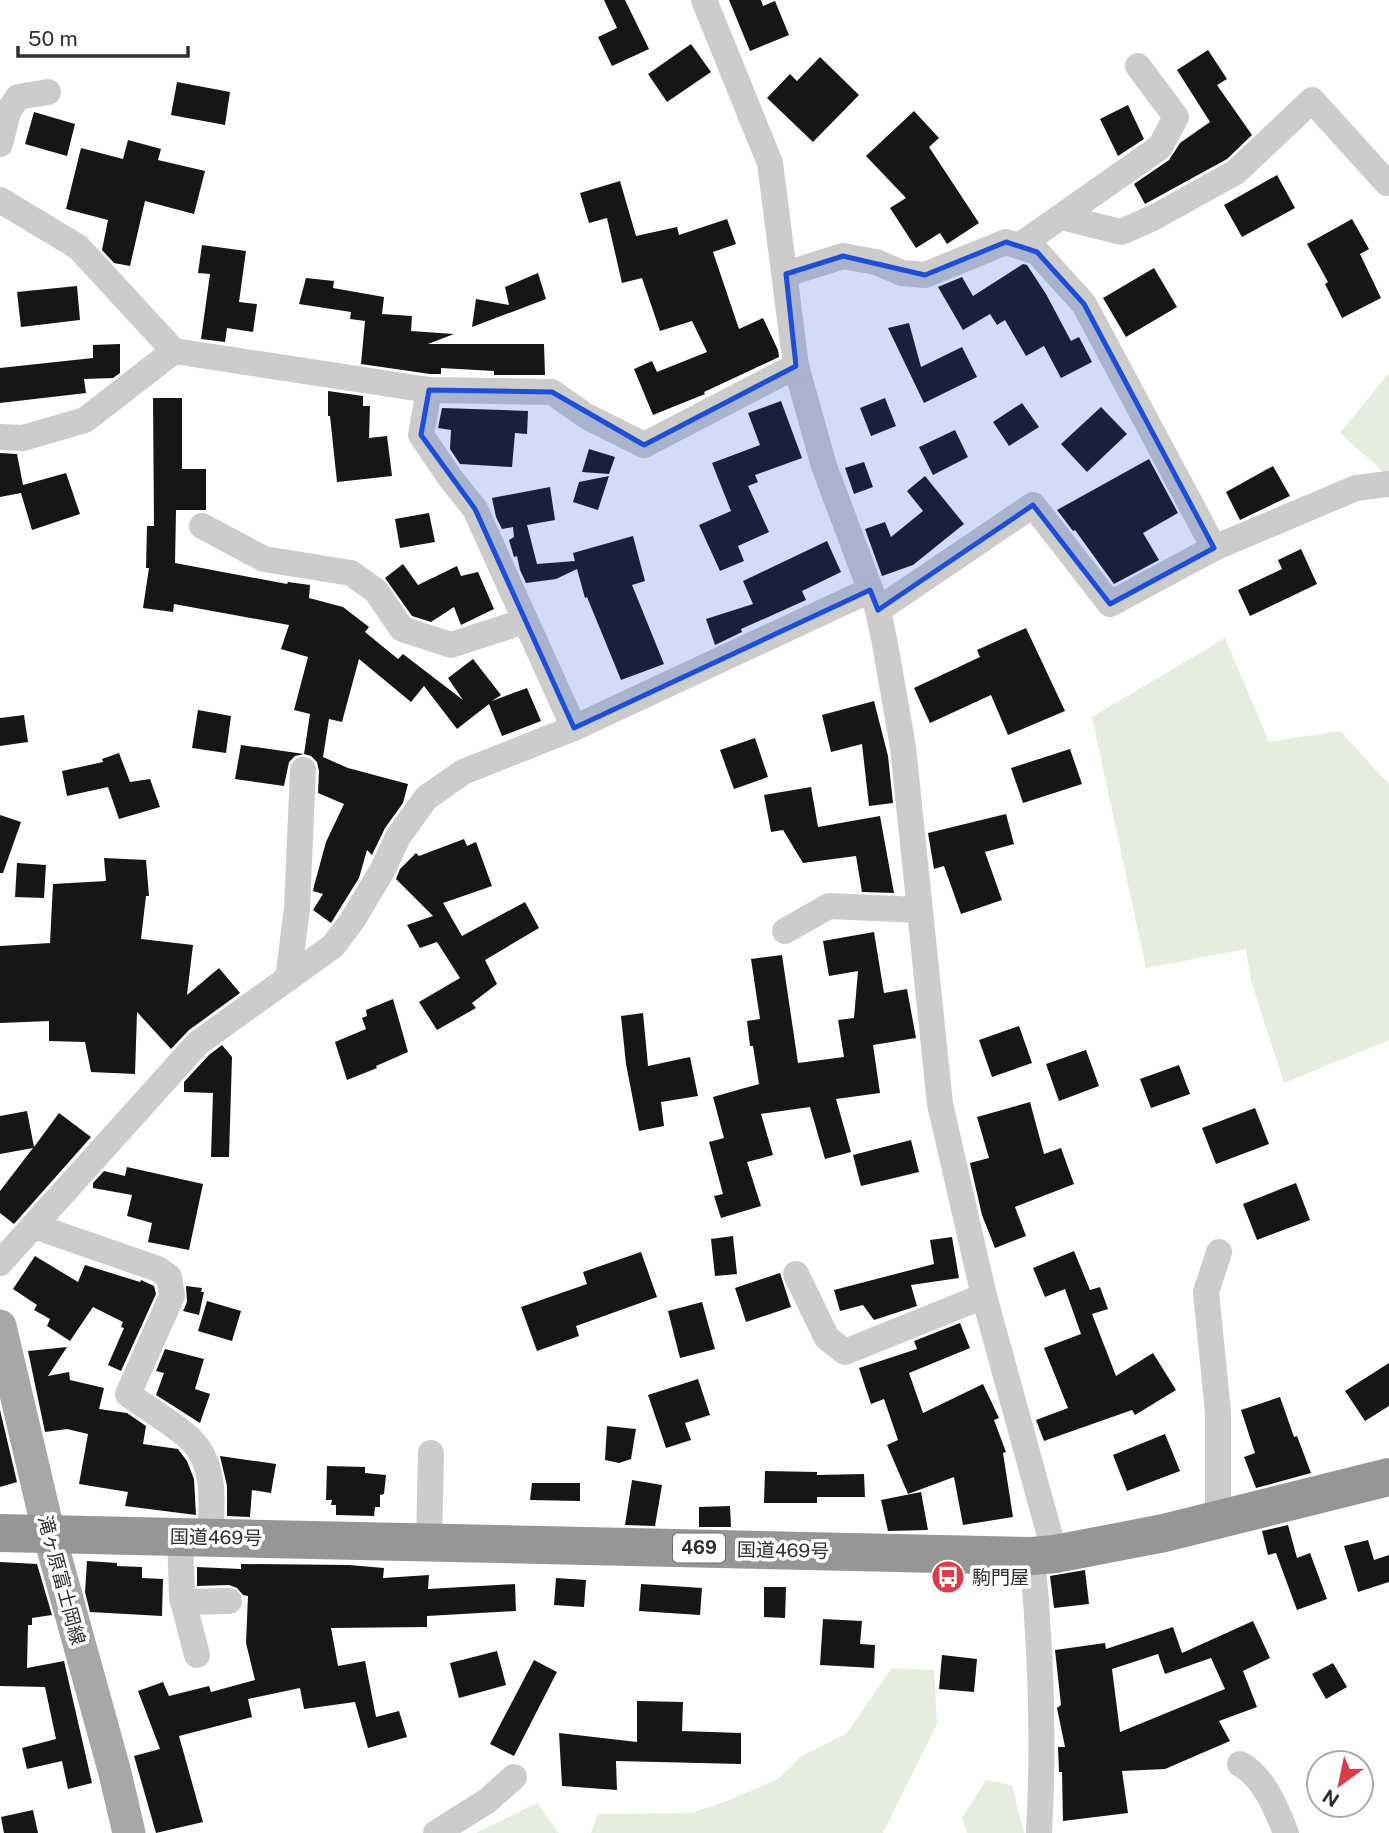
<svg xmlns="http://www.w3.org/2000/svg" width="1389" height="1833" font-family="'Public Sans','Noto Sans JP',sans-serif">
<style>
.green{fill:#e6ecde}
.building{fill:#161616;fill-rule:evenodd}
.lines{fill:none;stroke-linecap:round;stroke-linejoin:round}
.minor{stroke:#ccc;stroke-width:26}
.major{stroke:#a7a7a7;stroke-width:33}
.highway{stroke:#969696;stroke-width:38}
.marked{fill:#1d4ed8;fill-opacity:0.2;stroke:#1d4ed8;stroke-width:5;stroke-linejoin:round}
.labels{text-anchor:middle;stroke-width:7;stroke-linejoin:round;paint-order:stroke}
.shield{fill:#fff;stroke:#6d6d6d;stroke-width:2}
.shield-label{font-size:18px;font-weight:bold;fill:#2f2f2f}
.street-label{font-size:19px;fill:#2f2f2f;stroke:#fff}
.poi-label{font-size:19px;fill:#2f2f2f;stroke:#fff;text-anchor:start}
</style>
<rect width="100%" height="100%" fill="#fff"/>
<g class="green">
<polygon points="1389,373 1389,477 1340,433"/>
<polygon points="1225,638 1269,742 1340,731 1389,784 1389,1040 1284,1083 1251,981 1246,949 1146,968 1092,717"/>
<polygon points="892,1668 934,1670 937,1724 883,1833 591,1833 598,1814 691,1813 727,1801 778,1779 803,1755 846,1734"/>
<polygon points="986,1780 1012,1785 1024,1833 967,1833 962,1818"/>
<polygon points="537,1803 559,1833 476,1833"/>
</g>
<g class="building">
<polygon points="604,0 625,0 649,49 612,66 598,37 617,28"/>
<polygon points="729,0 761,0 763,6 775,1 789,35 750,51"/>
<polygon points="691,44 711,72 667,102 648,74"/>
<polygon points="1208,50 1227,79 1217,85 1252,135 1227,159 1145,204 1134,184 1169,160 1180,143 1210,122 1177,70"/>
<polygon points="820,57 859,95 813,142 767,98 790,74 797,81"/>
<polygon points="177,82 230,92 225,125 171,115"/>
<polygon points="1128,105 1144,139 1118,156 1100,119"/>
<polygon points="914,111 939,138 929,147 979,223 947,244 940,233 916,248 890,208 906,198 866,156"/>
<polygon points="34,112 75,124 67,156 25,144"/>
<polygon points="128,140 161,149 158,160 205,171 194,214 145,201 130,266 114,263 102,250 108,220 66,209 81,148 123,159"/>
<polygon points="1277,175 1295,208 1242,237 1224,205"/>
<polygon points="620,181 636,236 677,227 679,235 727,219 736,244 713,252 739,329 763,318 778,350 779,357 704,392 705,394 653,415 634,369 652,361 657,372 707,352 692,321 660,331 642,278 622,283 607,218 589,223 580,193"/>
<polygon points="1352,219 1369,249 1360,254 1381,298 1342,318 1325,284 1328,282 1307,244"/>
<polygon points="202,245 246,251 239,302 257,304 253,332 227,328 225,342 201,339 210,274 198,273"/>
<polygon points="1023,264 1027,265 1046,294 1071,341 1079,337 1092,362 1061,378 1044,346 1026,356 1005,320 997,325 990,314 963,330 938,287 962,277 973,296"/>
<polygon points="1154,268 1177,307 1126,337 1103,298"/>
<polygon points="538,273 546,299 472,327 476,299 509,305 505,287"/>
<polygon points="306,278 334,281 333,288 384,297 382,314 412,316 411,331 454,334 428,344 544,344 545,375 494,375 494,371 441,368 441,374 430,374 361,364 365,321 350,319 351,312 299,304"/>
<polygon points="77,286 80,320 21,327 17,292"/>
<polygon points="909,323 921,367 962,347 977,377 924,403 888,328"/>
<polygon points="120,344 120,373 113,378 84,379 86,393 0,403 0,368 93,358 93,345"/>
<polygon points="328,391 363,396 363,406 370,406 369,438 387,436 392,476 337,482 330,416 328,416"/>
<polygon points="153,398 182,398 182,469 206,469 206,510 176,510 175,563 287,584 288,582 310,585 309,598 343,607 369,627 365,632 398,659 403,654 463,700 448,678 473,659 501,695 492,701 527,688 541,721 502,736 489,704 457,729 424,686 411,702 359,659 342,722 329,719 323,757 348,768 408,784 403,803 385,828 372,855 367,850 359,878 331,923 313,910 323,894 313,891 314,886 326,842 344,804 318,793 319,771 317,762 311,756 304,754 295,756 289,762 284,786 235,779 241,745 304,754 310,714 294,710 308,657 281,649 289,625 174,604 173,612 143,608 149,568 146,568 147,526 154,526"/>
<polygon points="885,398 896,426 871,436 860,408"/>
<polygon points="781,401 802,458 755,475 758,482 748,486 769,532 738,546 744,561 720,571 699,525 731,511 712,463 760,445 748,413"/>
<polygon points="1022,403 1039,427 1009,446 993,422"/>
<polygon points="1101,407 1127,434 1087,472 1061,444"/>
<polygon points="442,408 528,411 527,434 515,433 512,467 460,464 450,449 451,430 438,428"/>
<polygon points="955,430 968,457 933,475 919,447"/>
<polygon points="589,449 615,457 609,474 582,472"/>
<polygon points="0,453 17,454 23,485 66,473 80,514 32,530 21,493 0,497"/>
<polygon points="1149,459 1178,513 1143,533 1159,560 1114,584 1075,530 1073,531 1057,510"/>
<polygon points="864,462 873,487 854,494 845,468"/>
<polygon points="1273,466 1290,496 1240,520 1226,492"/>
<polygon points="609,476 598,510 573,502 579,482"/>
<polygon points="925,476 964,524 913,565 882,576 865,529 885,522 891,537 923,511 907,491"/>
<polygon points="550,487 555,520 527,525 537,564 575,561 573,553 633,536 645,581 632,585 664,664 621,680 587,597 585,598 577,569 556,579 526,583 520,570 517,556 514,557 509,540 514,537 513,527 502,529 496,517 492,498"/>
<polygon points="429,513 435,542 400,548 395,519"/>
<polygon points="827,541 841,572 802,591 806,600 741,629 742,632 715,645 706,619 753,604 743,581"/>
<polygon points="1301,549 1317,584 1250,616 1238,590 1282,569 1278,560"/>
<polygon points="403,564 418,585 457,566 461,576 478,572 494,609 461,625 454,607 431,622 412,616 385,578"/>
<polygon points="1026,628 1065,711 1008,735 991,695 930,723 914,688 980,657 977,650"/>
<polygon points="874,701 888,756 893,803 869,806 862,744 831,752 822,715"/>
<polygon points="198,710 231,716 226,753 192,748"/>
<polygon points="24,715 28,742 0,746 0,718"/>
<polygon points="755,738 768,777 734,789 720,750"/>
<polygon points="1070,749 1082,784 1023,803 1011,768"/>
<polygon points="119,753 130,782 150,779 160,807 119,819 108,787 67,796 62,771 103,762 102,759"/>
<polygon points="811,787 818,827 880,816 894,893 862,892 856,856 803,863 783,830 771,832 764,795"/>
<polygon points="1006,814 1014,844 985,852 1002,900 961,914 944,866 934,869 928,833"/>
<polygon points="0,815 21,822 3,873 0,873"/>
<polygon points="464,839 467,846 476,842 492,886 443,903 462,936 525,902 539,928 485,960 497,984 472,1003 476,1008 437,1030 419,1002 460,978 437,942 420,948 407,925 433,916 396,879 400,869 416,853 419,856"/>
<polygon points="104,858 146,860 149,896 146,896 141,939 193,945 187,995 219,968 240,993 189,1030 171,1049 137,1012 135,1074 91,1072 85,1042 49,1041 49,1021 0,1023 0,946 50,943 53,884 106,881"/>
<polygon points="17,863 46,865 44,898 15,897"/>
<polygon points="874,932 884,993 907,989 916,1038 873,1045 880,1093 836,1099 851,1152 825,1159 810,1107 761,1114 773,1155 747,1162 761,1206 721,1218 714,1196 723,1194 709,1142 724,1138 713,1097 759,1084 753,1046 750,1046 747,1021 760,1019 751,959 782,955 798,1063 844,1057 838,1020 854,1018 858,971 829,976 823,941"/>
<polygon points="393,999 408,1052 376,1066 377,1068 347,1080 335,1042 366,1029 362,1018 367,1016 366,1010"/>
<polygon points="643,1013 648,1066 690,1057 698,1096 661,1102 664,1126 639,1131 626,1064 621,1016"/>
<polygon points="1019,1026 1032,1063 992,1077 979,1040"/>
<polygon points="222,1045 232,1057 229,1157 211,1157 213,1093 184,1092 184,1082 209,1055"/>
<polygon points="1086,1050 1099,1086 1059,1101 1046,1064"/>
<polygon points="1179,1065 1190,1094 1151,1108 1140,1079"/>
<polygon points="1030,1102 1044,1154 1061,1148 1074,1184 1015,1207 1026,1236 995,1248 982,1215 970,1163 989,1158 977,1117"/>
<polygon points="1255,1108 1269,1144 1216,1164 1202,1128"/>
<polygon points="27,1111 34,1147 59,1113 91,1137 14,1224 0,1213 0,1191 33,1148 0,1154 0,1116"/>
<polygon points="911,1140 919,1172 861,1186 853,1155"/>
<polygon points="127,1167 203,1184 189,1250 148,1242 152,1223 127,1216 132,1195 93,1188 93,1183 104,1171 125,1176"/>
<polygon points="1296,1183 1310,1220 1257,1240 1243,1204"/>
<polygon points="733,1236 737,1274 715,1276 711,1239"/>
<polygon points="952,1237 959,1278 911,1285 917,1306 874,1320 863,1305 840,1311 834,1290 934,1264 930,1240"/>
<polygon points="1074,1251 1090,1290 1100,1287 1108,1309 1092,1314 1116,1376 1153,1353 1176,1390 1135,1415 1132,1410 1044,1441 1036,1420 1068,1408 1044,1348 1081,1334 1065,1289 1045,1297 1033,1268"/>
<polygon points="641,1252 657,1297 576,1326 579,1336 537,1351 521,1307 587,1284 583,1272"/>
<polygon points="35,1256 78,1282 85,1265 140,1282 141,1280 154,1286 156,1294 121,1371 108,1365 124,1328 121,1327 123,1322 93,1307 70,1341 47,1326 50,1319 34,1310 37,1305 13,1289"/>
<polygon points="780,1273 791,1307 746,1322 735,1288"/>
<polygon points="186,1286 202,1288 201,1292 204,1292 199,1315 183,1311 187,1302"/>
<polygon points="207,1301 241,1311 232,1341 198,1331"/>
<polygon points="702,1302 715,1349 680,1358 668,1311"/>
<polygon points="960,1323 970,1348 909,1373 923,1413 983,1384 999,1418 994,1420 1006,1452 1003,1453 1013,1517 963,1525 954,1477 908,1494 887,1445 898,1440 884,1399 871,1404 859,1368 917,1349 914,1341"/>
<polygon points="67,1347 48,1376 69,1372 70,1380 104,1388 99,1409 127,1413 146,1426 143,1444 178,1449 187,1461 194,1479 196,1515 125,1506 128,1492 79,1484 88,1434 67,1429 45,1432 28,1351"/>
<polygon points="165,1349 204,1359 195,1389 210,1394 200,1423 156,1395 164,1373 156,1371"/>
<polygon points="1389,1363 1389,1406 1365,1421 1345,1391"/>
<polygon points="698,1379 710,1415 685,1423 691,1440 666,1448 648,1395"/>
<polygon points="1280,1397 1294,1437 1297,1436 1311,1473 1256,1488 1244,1457 1255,1453 1241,1410"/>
<polygon points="0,1410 17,1482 0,1487"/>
<polygon points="607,1426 636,1429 631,1459 619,1463 605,1460"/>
<polygon points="1165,1434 1180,1471 1127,1491 1113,1455"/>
<polygon points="220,1456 276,1464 271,1493 252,1490 250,1517 227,1516 227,1486"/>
<polygon points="327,1466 365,1467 365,1473 386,1475 384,1494 380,1495 380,1507 375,1507 374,1516 336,1515 336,1505 331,1505 332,1500 326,1500"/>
<polygon points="765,1471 817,1472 817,1475 864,1474 865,1497 817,1497 817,1503 764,1503"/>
<polygon points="632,1480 662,1485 655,1526 625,1525"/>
<polygon points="532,1483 580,1483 580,1501 530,1500"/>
<polygon points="921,1492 928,1530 888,1531 881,1500"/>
<polygon points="730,1506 731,1527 699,1527 699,1507"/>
<polygon points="1288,1525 1297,1558 1310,1553 1327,1599 1297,1610 1276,1553 1268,1555 1262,1531"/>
<polygon points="1368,1540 1374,1560 1389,1555 1389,1582 1358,1592 1344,1546"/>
<polygon points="87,1561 117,1563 117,1566 142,1567 142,1578 163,1579 162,1616 90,1612 85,1592"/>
<polygon points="0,1562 37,1564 52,1615 32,1618 32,1625 28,1625 27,1668 64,1661 92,1783 68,1789 62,1761 27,1769 22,1748 56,1739 45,1687 0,1686"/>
<polygon points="241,1564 349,1565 384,1568 383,1578 429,1575 428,1589 515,1584 516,1611 427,1616 427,1627 331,1628 338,1666 365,1661 376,1717 399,1711 407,1737 368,1748 355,1702 304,1709 300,1688 248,1699 252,1717 179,1736 203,1822 156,1833 134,1756 160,1749 138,1691 163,1682 169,1696 209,1686 211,1692 255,1680 246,1643 248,1596 243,1595 237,1588 229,1585 197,1586 197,1567 241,1569"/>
<polygon points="1085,1570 1089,1604 1054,1608 1050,1576"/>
<polygon points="556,1578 586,1580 584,1607 554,1605"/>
<polygon points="641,1584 702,1588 700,1615 639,1611"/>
<polygon points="764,1587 786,1587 785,1618 764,1617"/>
<polygon points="823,1619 862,1621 860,1644 875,1645 874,1668 820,1665"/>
<path d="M1253,1621l17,37 -27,13 14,36 -38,14 11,20 -65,28 -43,2 6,42 -65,8 -1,-49h-3l-1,-25h7l-8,-39 4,-3 -6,-55 50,-7 1,6 67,-22 9,26zM1158,1654l7,20 46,-16 14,31 -105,43 -8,-63z"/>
<polygon points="497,1651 506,1685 459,1698 450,1663"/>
<polygon points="942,1655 977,1659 974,1692 939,1689"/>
<polygon points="534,1660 557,1672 514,1756 490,1744"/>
<polygon points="1333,1663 1347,1687 1326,1699 1312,1674"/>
<polygon points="637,1701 683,1702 682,1731 741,1733 741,1764 616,1761 617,1790 562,1786 559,1733 637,1742"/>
<polygon points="33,1810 38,1833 4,1833 1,1817"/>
</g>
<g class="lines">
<g class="minor">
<polyline points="704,0 770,163 796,366 824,466 878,610 885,644 903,747 940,1104 984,1296 1055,1554"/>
<polyline points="0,144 8,112 18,97 48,92"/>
<polyline points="0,200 78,247 174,351 429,390 552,392 586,416 644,445 796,366"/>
<polyline points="1061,217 1121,232 1153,218 1236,172 1312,100 1387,183"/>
<polyline points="1019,246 1160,147 1176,117 1138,66"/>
<polyline points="786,274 843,256 876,262 902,273 925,275 1006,242 1037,252 1084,304 1214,548"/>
<polyline points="429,390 421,435 451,479 475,509 574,728"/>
<polyline points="0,437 23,438 85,420 174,351"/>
<polyline points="202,526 264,559 351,573 376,591 402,629 451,645 525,621"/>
<polyline points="878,610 1033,505 1110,604 1214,548 1356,488 1389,484"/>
<polyline points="785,931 829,906 919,910"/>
<polyline points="288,979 297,908 303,770"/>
<path d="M34,1226l124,43 11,8 3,19 -44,98c18,14 52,33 66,49 22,25 18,63 16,94"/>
<polyline points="0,1263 198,1043 333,946 352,921 383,869 398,837 426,798 463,772 574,728 870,590"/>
<polyline points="796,1274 827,1338 845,1352 984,1296"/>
<polyline points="1218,1520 1218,1412 1206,1292 1219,1252"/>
<polyline points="180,1537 182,1597 197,1655"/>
<polyline points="429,1542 431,1453"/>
<path d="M1032,1556c9,91 12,186 7,277"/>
<polyline points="183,1602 229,1601"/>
<path d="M1240,1764c24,13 36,44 46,69"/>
<polyline points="436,1833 487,1801 514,1777"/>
</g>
<polyline class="major" points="0,1326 49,1534 115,1773 129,1833"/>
<polyline class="highway" points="0,1533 1032,1556 1055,1554 1164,1533 1389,1477"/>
</g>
<path class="marked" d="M1006,242l31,10 47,52 130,244 -104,56 -77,-99 -155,105 -8,-20 -296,138 -99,-219 -54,-74 8,-45 123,2 92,53 152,-79 -10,-92 57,-18 82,19z"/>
<defs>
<symbol id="bus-disc" viewBox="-11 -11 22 22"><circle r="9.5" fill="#db3c4a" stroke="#fff"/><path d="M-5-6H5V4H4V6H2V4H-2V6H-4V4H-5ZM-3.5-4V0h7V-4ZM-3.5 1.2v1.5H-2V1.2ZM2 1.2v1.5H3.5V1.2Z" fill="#fff"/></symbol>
</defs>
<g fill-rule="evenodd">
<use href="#bus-disc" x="929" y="1558" width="38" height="38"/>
</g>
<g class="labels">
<rect class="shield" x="673" y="1533.5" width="52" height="29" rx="5"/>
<g class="shield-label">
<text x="699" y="1554">469</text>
</g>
<g class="street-label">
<text transform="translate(216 1537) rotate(1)" y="7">国道469号</text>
<text transform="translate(783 1550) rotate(1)" y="7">国道469号</text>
<text transform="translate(62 1580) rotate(75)" y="7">滝ヶ原富士岡線</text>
</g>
<g class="poi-label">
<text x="972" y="1584">駒門屋</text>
</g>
</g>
<g transform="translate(1340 1784) rotate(213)"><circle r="33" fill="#ffffff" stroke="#acacac" stroke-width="2"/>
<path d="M0-5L12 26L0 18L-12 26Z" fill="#db3c4a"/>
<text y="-10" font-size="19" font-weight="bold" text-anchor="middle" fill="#2f2f2f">N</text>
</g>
<path d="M18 46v10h170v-10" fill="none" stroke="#2f2f2f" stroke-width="3.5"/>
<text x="28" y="46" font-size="21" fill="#2f2f2f" stroke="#ffffff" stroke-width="5" paint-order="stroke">50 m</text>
</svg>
